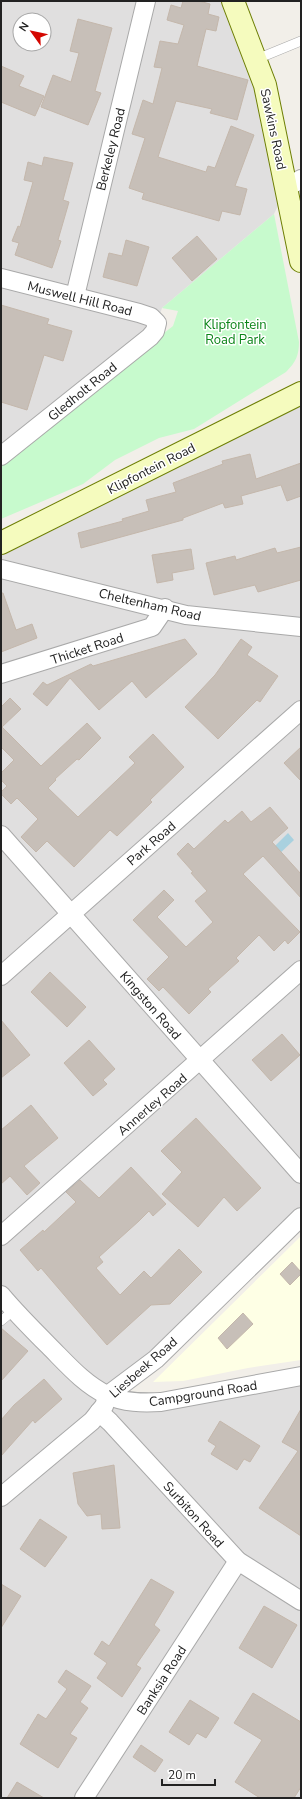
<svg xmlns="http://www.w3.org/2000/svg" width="302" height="1799" font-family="'Nunito Sans',sans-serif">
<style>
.residential{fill:#e0dfdf;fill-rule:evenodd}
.education{fill:#feffe5}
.park{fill:#c7facd}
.water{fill:#a9d1df}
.building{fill:#c7bfb8;stroke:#c4b7ab}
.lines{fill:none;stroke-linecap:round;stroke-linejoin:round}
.lane-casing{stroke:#a9a9a9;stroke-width:10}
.street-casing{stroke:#a9a9a9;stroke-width:20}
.secondary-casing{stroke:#6d7e04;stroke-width:24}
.lane{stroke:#fff;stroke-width:9}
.street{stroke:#fff;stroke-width:18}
.secondary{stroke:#f5fbbe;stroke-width:22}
.labels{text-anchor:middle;stroke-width:3;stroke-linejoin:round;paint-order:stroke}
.street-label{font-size:13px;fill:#222;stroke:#fff}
.park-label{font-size:13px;fill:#0b8519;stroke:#fff}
</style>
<rect width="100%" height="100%" fill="#f2efe9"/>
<g class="residential">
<path d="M1,1h232l53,187 15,-9v82l-15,-72 -12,25 -112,94 -5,15 -156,133zM20,20h24v24h-24z"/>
<polygon points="301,393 301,1217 123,1383 126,1401 301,1376 301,1798 1,1798 1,543"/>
</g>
<polygon class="education" points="301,1236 301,1360 248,1368 183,1381 153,1382"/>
<path class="park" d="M274,214l25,128c0,13 -3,20 -13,30l-92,57 -35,9 -44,22 -32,24 -82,35v-58l172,-135 5,-15 -16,-3z"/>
<polygon class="water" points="288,833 294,840 276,857 270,851"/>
<g class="building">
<polygon points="183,1 199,1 210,4 208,14 219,17 216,31 206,29 197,66 248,80 237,120 210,113 212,109 176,101 158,157 206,172 208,166 215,168 231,126 254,135 235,186 247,189 240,215 222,211 219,221 142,199 144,193 129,188 145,138 132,134 143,100 153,104 162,68 154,67 160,41 178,44 184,25 167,20 171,5 181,8"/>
<polygon points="78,19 112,28 95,91 101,93 88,125 41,107 53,75 71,82 79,53 70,51"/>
<polygon points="1,66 24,76 19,86 44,96 35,116 1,102"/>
<polygon points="44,157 73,163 63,200 69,202 58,240 61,241 52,268 15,255 19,243 12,241 18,226 20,227 33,182 24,180 28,162 42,166"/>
<polygon points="197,236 217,259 192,281 172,258"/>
<polygon points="126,240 149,247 137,286 103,277 109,253 122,256"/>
<polygon points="1,305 49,319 47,324 72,331 63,361 44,355 27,410 1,402"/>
<polygon points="250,454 256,479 301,463 301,496 287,501 281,485 241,496 243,504 225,508 223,503 183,518 183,520 81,548 78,533 123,521 122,519 149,511 146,500 176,492 173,483 223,464 222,461"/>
<polygon points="301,547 301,580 258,592 255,585 214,595 206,563 235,556 236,560 275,548 277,553"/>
<polygon points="191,549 194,569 172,573 173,580 157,583 152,555"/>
<polygon points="1,593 3,593 16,630 32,624 37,638 1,652"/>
<polygon points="185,639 197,654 146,698 132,681 99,710 70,678 47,706 33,694 43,682 47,685 91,664 93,666"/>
<polygon points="241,639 252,647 247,655 278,676 260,702 257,700 218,739 185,707 215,675"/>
<polygon points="10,698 21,709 2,727 41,766 87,723 101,738 79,760 77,759 55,779 56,780 48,788 78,817 135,763 129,757 153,734 184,767 150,800 152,802 117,836 110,830 74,867 47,841 36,852 21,837 38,819 17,798 11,804 1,794 1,792 7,786 1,780 1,773 14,760 1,747 1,707"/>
<polygon points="301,747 301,781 284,763"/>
<polygon points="270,807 288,828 272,842 301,874 301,898 263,856 243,874 300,932 288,944 285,940 274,951 259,935 236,958 239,961 208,989 211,992 189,1014 163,987 159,991 147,979 169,957 133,920 164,890 174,900 157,917 186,947 213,922 195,901 207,891 191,873 193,872 177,854 188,843 194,849 225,820 228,823 242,811 251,822"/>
<polygon points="50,972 86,1007 67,1027 31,992"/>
<polygon points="1,1020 30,1055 1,1078"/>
<polygon points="282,1034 300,1055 271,1081 252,1060"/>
<polygon points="89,1040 115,1069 103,1080 107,1084 93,1096 64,1063"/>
<polygon points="31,1105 58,1138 24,1166 40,1183 27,1195 10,1176 1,1184 1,1130"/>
<polygon points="196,1118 261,1188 237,1211 224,1197 198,1227 162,1194 182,1172 161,1151"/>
<polygon points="131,1167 166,1204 153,1216 149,1211 139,1221 99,1257 103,1262 96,1268 120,1295 144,1271 151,1278 179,1249 202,1272 170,1304 151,1305 107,1345 41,1268 38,1271 20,1250 43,1230 44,1232 76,1202 66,1192 80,1180 99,1198"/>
<polygon points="292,1262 301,1272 301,1274 290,1285 280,1274"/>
<polygon points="243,1313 253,1324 227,1349 218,1338"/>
<polygon points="1,1328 28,1351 1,1381"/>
<polygon points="44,1379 62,1399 35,1423 33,1420 1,1456 1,1420 14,1405"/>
<polygon points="301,1409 301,1536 259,1508 298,1451 282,1442"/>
<polygon points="220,1421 260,1446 250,1462 244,1459 237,1470 211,1454 216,1446 208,1441"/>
<polygon points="114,1465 120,1528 102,1529 101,1514 87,1516 78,1504 73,1473"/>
<polygon points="40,1519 67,1537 45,1567 20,1549"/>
<polygon points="151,1579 174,1592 154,1625 160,1630 136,1665 141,1668 122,1697 97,1678 107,1663 94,1654 102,1641 109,1646"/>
<polygon points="1,1584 21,1596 1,1628"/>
<polygon points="264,1606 297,1625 272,1668 239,1648"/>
<polygon points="66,1670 91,1686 80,1702 88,1708 70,1734 77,1738 58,1768 20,1744 38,1714 46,1719 67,1689 58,1682"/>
<polygon points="253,1693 301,1722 301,1787 294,1798 260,1798 235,1782 262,1740 234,1723"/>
<polygon points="190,1700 219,1718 206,1738 197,1733 189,1745 169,1732"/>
<polygon points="141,1745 163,1760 155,1772 133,1757"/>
<polygon points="17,1782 44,1798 7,1798"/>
</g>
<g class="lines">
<defs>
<g id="lane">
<polyline points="257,59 301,41"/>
<polyline points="1,1321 14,1310"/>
</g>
<g id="street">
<polyline points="286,188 301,179"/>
<polyline points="1,278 139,313 151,317 157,323 155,331 150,337 1,456"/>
<polyline points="75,296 146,1"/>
<polyline points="1,569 186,615 301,627"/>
<polyline points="1,674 152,627 165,608"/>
<polyline points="1,835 301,1174"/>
<polyline points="1,976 301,710"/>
<polyline points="1,1236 301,970"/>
<path d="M1,1295c15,18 32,35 48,51 18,18 35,38 58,49 17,8 36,8 54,7l140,-26"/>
<polyline points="99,1412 110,1422 238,1561 301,1601"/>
<polyline points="1,1497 92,1421 104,1406 108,1395 156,1359 301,1217"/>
<polyline points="84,1798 238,1561"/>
</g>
<g id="secondary">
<polyline points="233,1 265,85 301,261"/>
<polyline points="1,543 301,393"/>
</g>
</defs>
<use href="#lane" class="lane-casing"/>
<use href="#street" class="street-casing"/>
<use href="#secondary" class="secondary-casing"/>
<use href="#lane" class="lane"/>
<use href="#street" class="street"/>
<use href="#secondary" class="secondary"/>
</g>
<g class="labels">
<g class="street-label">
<text transform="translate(274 129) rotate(78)" y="5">Sawkins Road</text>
<text transform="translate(110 149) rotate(-76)" y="5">Berkeley Road</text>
<text transform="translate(80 298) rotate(14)" y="5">Muswell Hill Road</text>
<text transform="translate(82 391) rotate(-39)" y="5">Gledholt Road</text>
<text transform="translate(151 468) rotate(-27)" y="5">Klipfontein Road</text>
<text transform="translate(150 604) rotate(13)" y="5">Cheltenham Road</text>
<text transform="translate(87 648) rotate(-18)" y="5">Thicket Road</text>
<text transform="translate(151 843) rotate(-41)" y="5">Park Road</text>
<text transform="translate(151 1005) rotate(49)" y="5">Kingston Road</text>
<text transform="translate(152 1104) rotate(-41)" y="5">Annerley Road</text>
<text transform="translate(143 1367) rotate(-41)" y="5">Liesbeek Road</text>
<text transform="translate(203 1393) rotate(-9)" y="5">Campground Road</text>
<text transform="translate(194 1514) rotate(48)" y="5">Surbiton Road</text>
<text transform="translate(161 1680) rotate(-57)" y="5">Banksia Road</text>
</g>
<g class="park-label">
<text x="235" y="329">Klipfontein<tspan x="235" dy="15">Road Park</tspan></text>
</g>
</g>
<rect width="302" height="1799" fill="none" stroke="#222222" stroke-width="4"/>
<g transform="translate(32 32) rotate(303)"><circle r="19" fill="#ffffff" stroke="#a7a7a7"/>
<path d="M0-3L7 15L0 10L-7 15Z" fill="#d40700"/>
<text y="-6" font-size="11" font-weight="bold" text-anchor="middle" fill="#222222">N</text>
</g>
<path d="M162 1779v6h53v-6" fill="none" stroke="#222222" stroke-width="2"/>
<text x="168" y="1779" font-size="12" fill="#222222" stroke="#ffffff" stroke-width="3" paint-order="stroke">20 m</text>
</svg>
